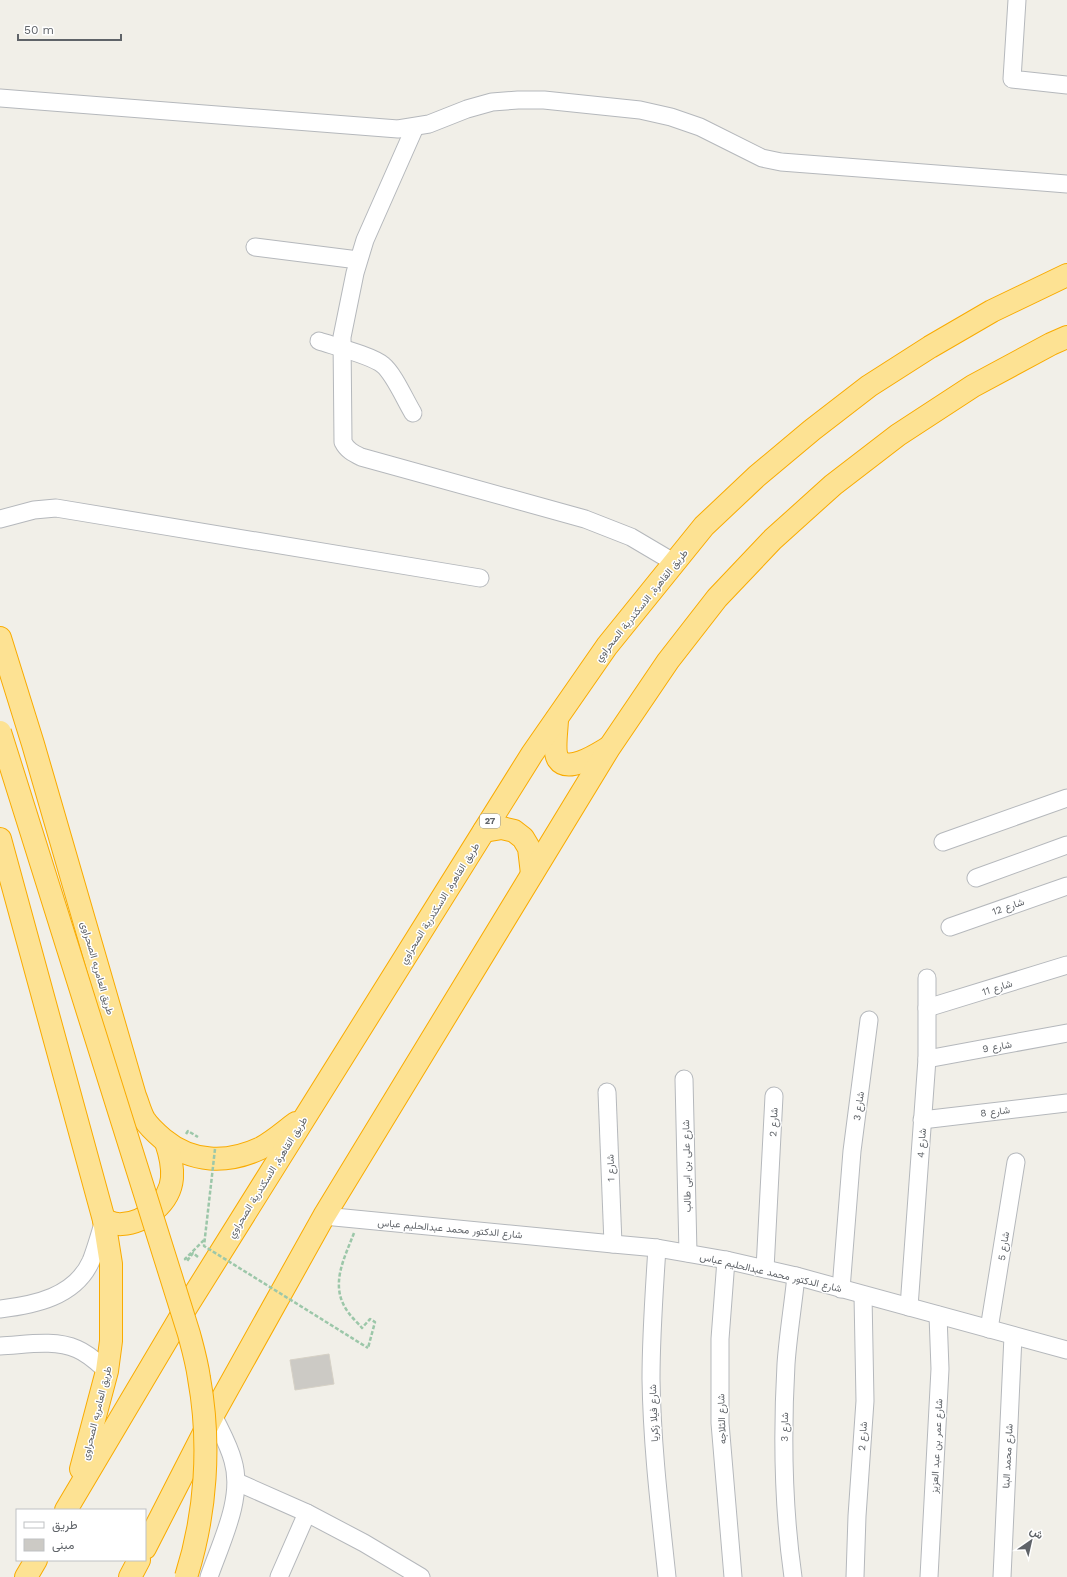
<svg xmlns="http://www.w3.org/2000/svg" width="1067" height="1577" font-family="'Work Sans',Vazirmatn,sans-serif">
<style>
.building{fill:#cccac5;stroke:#d6d1c6}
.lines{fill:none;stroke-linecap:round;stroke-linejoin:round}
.minor-casing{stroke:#b5b8bc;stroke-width:19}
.highway-casing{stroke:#f9ab00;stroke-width:24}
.path{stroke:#9cc7a9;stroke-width:2.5;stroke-dasharray:4 2;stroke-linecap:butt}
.minor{stroke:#fff;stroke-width:17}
.highway{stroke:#fde293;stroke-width:22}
.highway-bridge-casing{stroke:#f9ab00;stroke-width:24;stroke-linecap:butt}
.path-bridge{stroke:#9cc7a9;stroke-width:2.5;stroke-dasharray:4 2;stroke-linecap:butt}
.highway-bridge{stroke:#fde293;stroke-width:22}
.labels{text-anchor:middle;stroke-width:3;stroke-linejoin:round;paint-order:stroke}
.shield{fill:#fff;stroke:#8f9295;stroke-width:1}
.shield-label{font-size:9px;font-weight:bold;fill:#5f6368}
.street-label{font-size:10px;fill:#5f6368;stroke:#fff}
</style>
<rect width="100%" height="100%" fill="#f1efe8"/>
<polygon class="building" points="329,1354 334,1384 295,1390 290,1360"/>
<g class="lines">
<defs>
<g id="minor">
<polyline points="1017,0 1012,79 1067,85"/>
<polyline points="0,98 398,129 429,124 467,109 492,102 518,100 544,100 640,110 671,117 700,127 762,158 781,162 1067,184"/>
<path d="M415,127l-50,113 -10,33 -13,64 1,105c4,8 10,11 18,15l224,62 46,18 44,26"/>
<polyline points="255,247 358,260"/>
<path d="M319,341c15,5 54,15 64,24 11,9 22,35 30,48"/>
<polyline points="0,519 34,510 56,508 480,578"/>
<polyline points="943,842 1067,798"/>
<polyline points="976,878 1067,845"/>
<polyline points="950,927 1067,886"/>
<polyline points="927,1008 1067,965"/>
<polyline points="927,1059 1067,1033"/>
<polyline points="684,1079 688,1253"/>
<polyline points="607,1092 613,1244"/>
<polyline points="922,1120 1067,1103"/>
<polyline points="324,1216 613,1244 657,1248 726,1260 796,1276 1067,1350"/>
<path d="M657,1248c-3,44 -6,88 -6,131 1,67 9,132 16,198"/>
<polyline points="726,1260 720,1339 720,1423 733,1577"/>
<polyline points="765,1269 774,1096"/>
<polyline points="841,1289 852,1151 869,1020"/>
<polyline points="909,1307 927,1059 927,978"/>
<path d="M0,1309c34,-4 75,-12 91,-48 5,-13 9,-27 13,-41"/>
<polyline points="989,1329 1016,1162"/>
<path d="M0,1346c25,-1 54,-7 77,3 12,5 21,14 30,22"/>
<polyline points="237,1482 307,1513 364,1543 421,1577"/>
<path d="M209,1577c12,-35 35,-79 24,-116 -4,-16 -13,-31 -20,-46"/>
<polyline points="279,1577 307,1513"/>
<path d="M793,1577c-10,-70 -11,-142 -7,-213 2,-29 7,-58 10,-88"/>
<polyline points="855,1577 857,1516 865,1401 863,1295"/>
<polyline points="929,1577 940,1369 938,1315"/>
<polyline points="1002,1577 1013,1336"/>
</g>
<g id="highway">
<path d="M0,638l33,106 102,352c3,7 5,16 9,23 5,8 12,14 19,20 29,24 64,25 98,9 12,-6 24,-17 35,-25"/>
<path d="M557,719c0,9 -4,32 1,40 10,15 40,-5 50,-11"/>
<polyline points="484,831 502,828 514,831 523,838 529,848 532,874"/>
<polyline points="0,839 104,1220 111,1264 111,1341 107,1371 81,1469"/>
<path d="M104,1220c6,2 12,5 18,4 23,-1 48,-22 50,-46 1,-13 -2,-24 -6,-36"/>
<polyline points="66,1510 184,1311 532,754 607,646 704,526 757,476 812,430 869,386 930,347 992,311 1067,275"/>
<polyline points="145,1548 213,1415 324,1216 609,748 668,661 717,598 773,539 833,485 898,435 973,386 1051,344 1067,337"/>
<polyline points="26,1577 36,1560"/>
<polyline points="130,1577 139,1560"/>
</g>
</defs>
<use href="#minor" class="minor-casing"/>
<use href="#highway" class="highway-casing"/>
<g class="path">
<polyline points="186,1134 188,1131 198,1137"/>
<path d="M354,1233c-10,26 -25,53 -6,79 4,6 10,11 14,16l8,-9 5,3 -7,26"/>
<polyline points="198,1257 193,1253 187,1261 185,1259 205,1239"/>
</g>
<use href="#minor" class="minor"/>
<use href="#highway" class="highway"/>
<defs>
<path id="highway-bridge" d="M0,732l189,602c4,15 8,29 10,44 12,66 7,136 -13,199"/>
</defs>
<use href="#highway-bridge" class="highway-bridge-casing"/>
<polyline class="path-bridge" points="215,1149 204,1246 368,1348"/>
<use href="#highway-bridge" class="highway-bridge"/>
</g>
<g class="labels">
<rect class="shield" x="480" y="814" width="20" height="14" rx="3"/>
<g class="shield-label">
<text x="490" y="824">27</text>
</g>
<g class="street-label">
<text transform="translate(641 605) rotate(-51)" y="4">طريق القاهرة, الاسكندرية الصحراوي</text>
<text transform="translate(439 903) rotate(-58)" y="4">طريق القاهرة, الاسكندرية الصحراوي</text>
<text transform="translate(1008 906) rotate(-19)" y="4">شارع 12</text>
<text transform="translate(98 968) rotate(74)" y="4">طريق العامريه الصحراوى</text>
<text transform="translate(997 987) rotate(-17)" y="4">شارع 11</text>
<text transform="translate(997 1046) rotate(-10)" y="4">شارع 9</text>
<text transform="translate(858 1106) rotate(-82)" y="4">شارع 3</text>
<text transform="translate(995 1111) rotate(-7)" y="4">شارع 8</text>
<text transform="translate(773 1122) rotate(-87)" y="4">شارع 2</text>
<text transform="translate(921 1143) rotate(-86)" y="4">شارع 4</text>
<text transform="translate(686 1166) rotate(-91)" y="4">شارع على بن ابى طالب</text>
<text transform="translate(610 1168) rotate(-92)" y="4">شارع 1</text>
<text transform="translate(267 1177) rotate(-58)" y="4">طريق القاهرة, الاسكندرية الصحراوي</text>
<text transform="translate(450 1228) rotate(5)" y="4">شارع الدكتور محمد عبدالحليم عباس</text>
<text transform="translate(1003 1246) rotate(-81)" y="4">شارع 5</text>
<text transform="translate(771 1272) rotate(13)" y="4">شارع الدكتور محمد عبدالحليم عباس</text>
<text transform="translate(96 1413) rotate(-76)" y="4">طريق العامريه الصحراوى</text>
<text transform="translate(653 1413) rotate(-92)" y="4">شارع فيلا زكريا</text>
<text transform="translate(721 1419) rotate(-92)" y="4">شارع الثلاجه</text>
<text transform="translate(784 1427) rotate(-89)" y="4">شارع 3</text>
<text transform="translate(862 1436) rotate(-86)" y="4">شارع 2</text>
<text transform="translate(936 1446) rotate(-87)" y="4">شارع عمر بن عبد العزيز</text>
<text transform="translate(1007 1456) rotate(-87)" y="4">شارع محمد البنا</text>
</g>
</g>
<rect x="16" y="1509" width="130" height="52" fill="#ffffff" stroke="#bfc1c3"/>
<rect x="24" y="1522" width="20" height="6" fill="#ffffff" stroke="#bfc1c3"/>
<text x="52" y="1529" font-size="12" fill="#5f6368">طريق</text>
<rect x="24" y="1539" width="20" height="12" fill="#cccac5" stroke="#bfc1c3"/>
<text x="52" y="1549" font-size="12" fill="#5f6368">مبنى</text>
<g transform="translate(1031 1541) rotate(34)" stroke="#ffffff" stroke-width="3" paint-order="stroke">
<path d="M0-3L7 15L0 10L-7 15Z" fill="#5f6368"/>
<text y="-6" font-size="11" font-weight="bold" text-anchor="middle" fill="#5f6368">ش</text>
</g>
<path d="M18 34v6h103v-6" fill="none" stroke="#5f6368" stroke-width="2"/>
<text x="24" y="34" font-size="12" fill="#5f6368" stroke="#ffffff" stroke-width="3" paint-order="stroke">50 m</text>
</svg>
